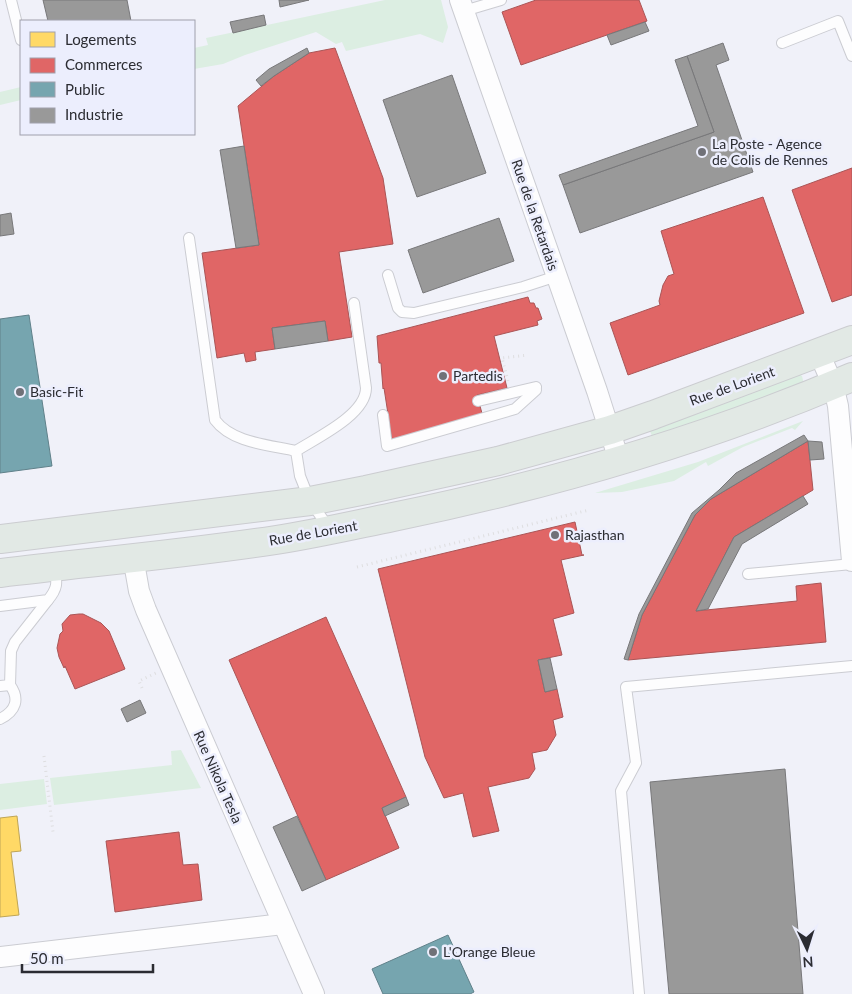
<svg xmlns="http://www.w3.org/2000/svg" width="852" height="994" font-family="Lato,sans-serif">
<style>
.green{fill:#dceee2}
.homes{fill:#ffd966;stroke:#bfa556}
.shops{fill:#e06666;stroke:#aa5556}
.public{fill:#76a5af;stroke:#60818a}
.industry{fill:#999;stroke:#78787a}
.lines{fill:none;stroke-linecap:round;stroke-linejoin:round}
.lane-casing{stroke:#cbccd2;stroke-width:12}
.street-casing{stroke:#cbccd2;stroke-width:22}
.primary-casing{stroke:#cbccd0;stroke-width:30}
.path{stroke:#dedee0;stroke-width:3;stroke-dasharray:1 4;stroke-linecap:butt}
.lane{stroke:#fdfdfe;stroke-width:10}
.street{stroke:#fdfdfe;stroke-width:20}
.primary{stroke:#e2e9e5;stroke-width:28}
.poi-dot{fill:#707178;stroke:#eceefd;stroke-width:2}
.labels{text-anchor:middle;stroke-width:5;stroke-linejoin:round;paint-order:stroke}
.poi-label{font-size:14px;fill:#2b2c32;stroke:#eceefd;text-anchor:start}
.street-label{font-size:14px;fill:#2b2c32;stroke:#eceefd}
</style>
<rect width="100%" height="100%" fill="#f0f1f9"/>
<g class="green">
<polygon points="385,0 441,0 448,27 443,43 420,34 346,51 342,42 336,44 316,32 245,55 223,64 194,69 194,48 208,45 206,38"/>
<polygon points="21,87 21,100 0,105 0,92"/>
<polygon points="799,374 802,376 804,384 653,439 648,426"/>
<polygon points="803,421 795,430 792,428 743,447 708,466 706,462 674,481 622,492 595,493 698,462"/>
<polygon points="181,750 201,788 54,805 50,778 172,765 171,751"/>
<polygon points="44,779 47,804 0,810 0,784"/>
</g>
<polygon class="homes" points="17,816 21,851 11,852 19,915 0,917 0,818"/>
<g class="shops">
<polygon points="536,0 639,0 647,21 521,65 502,12"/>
<polygon points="335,48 383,178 393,244 339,252 352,337 328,341 325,321 272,328 275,349 255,352 256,360 246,362 244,353 217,358 202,253 259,245 238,106 274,76 309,53"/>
<polygon points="852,168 852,295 832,302 792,190"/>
<polygon points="763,197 804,313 628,375 610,323 660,305 659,301 663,285 668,276 674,274 661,231"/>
<polygon points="528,297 530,303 534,303 536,308 538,308 542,319 537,321 538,325 494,336 507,388 477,395 483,417 392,440 384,388 383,389 381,363 379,363 377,336"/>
<polygon points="808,441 813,490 734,537 696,611 797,601 796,586 821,583 826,642 628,660 642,615 695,515 711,499"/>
<polygon points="575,522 582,555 584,555 561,560 574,613 553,619 562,655 538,660 545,692 557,689 563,717 553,720 556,735 547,750 532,753 535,769 529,778 488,787 499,831 473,837 463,793 444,798 425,757 378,569"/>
<polygon points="79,614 83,614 101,623 109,631 125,669 75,689 65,666 64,668 59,657 57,648 60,634 63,631 62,624 70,615"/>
<polygon points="326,617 406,797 382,808 399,848 326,880 229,660"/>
<polygon points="179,832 183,865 198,864 202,900 115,912 106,841"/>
</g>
<g class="public">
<polygon points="29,315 52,466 0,473 0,319"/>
<polygon points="448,935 474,992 470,994 383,994 372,969"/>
</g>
<g class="industry">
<polygon points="43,0 127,0 131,21 48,21"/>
<polygon points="279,0 309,0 280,7"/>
<polygon points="264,15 266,25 233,33 230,22"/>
<polygon points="645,22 649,31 611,45 607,35"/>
<polygon points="723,43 729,60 716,65 753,172 580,233 563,185 714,132 687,56"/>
<polygon points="307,48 309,53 274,76 261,86 256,80 269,69"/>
<polygon points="687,56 714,132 563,185 559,175 698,126 675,60"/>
<polygon points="452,75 486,173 417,197 383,100"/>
<polygon points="244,146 259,245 236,248 220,150"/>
<polygon points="11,213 14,234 0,236 0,215"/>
<polygon points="499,218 514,261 423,293 408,250"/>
<polygon points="325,321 328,341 275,349 272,328"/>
<polygon points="804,435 808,441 711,499 695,515 642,615 628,660 624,659 639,614 692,513 719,490 736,473"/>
<polygon points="808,441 822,442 824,459 810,460"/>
<polygon points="803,496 808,504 742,544 708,609 696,611 734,537"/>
<polygon points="550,658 557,689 545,692 538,660"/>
<polygon points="140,700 146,713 127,722 121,709"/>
<polygon points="785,769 803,994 669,994 650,782"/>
<polygon points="406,797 409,805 385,816 382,808"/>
<polygon points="297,816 326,880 302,891 273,827"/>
</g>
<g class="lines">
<defs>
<g id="lane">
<polyline points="11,0 21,40"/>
<polyline points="464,11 501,0"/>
<polyline points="782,43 838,21 852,56"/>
<path d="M189,238l26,182c17,23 55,25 81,31"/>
<polyline points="388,275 398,308 402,312 414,313 523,287 557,276"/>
<polyline points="478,401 536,387"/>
<polyline points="383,415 387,446 515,409 536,390"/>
<path d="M329,528l-19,-27 -10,-25 -4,-25c20,-13 70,-36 70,-63l-12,-85"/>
<polyline points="748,574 852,564"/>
<path d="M0,606l48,-6c10,-12 9,-17 7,-32"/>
<polyline points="0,686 10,685 11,651 15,642 48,600"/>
<path d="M0,719c16,-8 20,-20 10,-34"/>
<polyline points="639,994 621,791 636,763 626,687 852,666"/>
</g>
<g id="street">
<polyline points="460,0 597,391 619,460"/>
<polyline points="819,353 833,385 838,406 852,561"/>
<polyline points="133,557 139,591 146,610 314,994"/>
<polyline points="0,957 283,924"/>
</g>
<g id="primary">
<polyline points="0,539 310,501 366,490 498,461 610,430 653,415 852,340"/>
<path d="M0,573c92,-11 184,-19 276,-33 39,-6 78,-15 117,-23 156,-32 312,-77 459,-140"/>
</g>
</defs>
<use href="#lane" class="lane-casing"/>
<use href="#street" class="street-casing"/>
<use href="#primary" class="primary-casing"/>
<g class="path">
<polyline points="508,381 502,358 528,355"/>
<polyline points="357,567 589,510"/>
<polyline points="142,688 139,681 156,673"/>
<polyline points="44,756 53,832"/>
</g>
<use href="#lane" class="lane"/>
<use href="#street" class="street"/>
<use href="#primary" class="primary"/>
</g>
<g class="poi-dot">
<circle cx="702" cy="152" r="5"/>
<circle cx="443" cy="376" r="5"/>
<circle cx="20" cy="392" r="5"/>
<circle cx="555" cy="535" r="5"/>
<circle cx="433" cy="952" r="5"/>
</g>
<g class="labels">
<g class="poi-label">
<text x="712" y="149">La Poste - Agence<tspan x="712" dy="16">de Colis de Rennes</tspan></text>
<text x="453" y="381">Partedis</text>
<text x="30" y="397">Basic-Fit</text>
<text x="565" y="540">Rajasthan</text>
<text x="443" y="957">L'Orange Bleue</text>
</g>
<g class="street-label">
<text transform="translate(535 215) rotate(71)" y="5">Rue de la Retardais</text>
<text transform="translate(732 386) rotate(-20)" y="5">Rue de Lorient</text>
<text transform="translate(313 533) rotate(-10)" y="5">Rue de Lorient</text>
<text transform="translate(218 777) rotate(66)" y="5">Rue Nikola Tesla</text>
</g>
</g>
<rect x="20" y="20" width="175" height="115" fill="#eceefd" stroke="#9fa0ac"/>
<rect x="30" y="32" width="25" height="15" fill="#ffd966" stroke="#9fa0ac"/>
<text x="65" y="45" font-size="15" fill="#2b2c32">Logements</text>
<rect x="30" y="58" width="25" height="15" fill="#e06666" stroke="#9fa0ac"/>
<text x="65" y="70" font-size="15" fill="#2b2c32">Commerces</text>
<rect x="30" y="82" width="25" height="15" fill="#76a5af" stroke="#9fa0ac"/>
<text x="65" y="95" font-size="15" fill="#2b2c32">Public</text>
<rect x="30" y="108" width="25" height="15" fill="#999999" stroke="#9fa0ac"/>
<text x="65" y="120" font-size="15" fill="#2b2c32">Industrie</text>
<g transform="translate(807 949) rotate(176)" stroke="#eceefd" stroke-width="4" paint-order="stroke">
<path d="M0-4L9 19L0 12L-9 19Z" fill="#2b2c32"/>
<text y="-8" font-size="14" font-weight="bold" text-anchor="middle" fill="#2b2c32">N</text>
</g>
<path d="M22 964v8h131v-8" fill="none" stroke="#2b2c32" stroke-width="2.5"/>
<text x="30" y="964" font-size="15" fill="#2b2c32" stroke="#eceefd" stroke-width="4" paint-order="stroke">50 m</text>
</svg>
